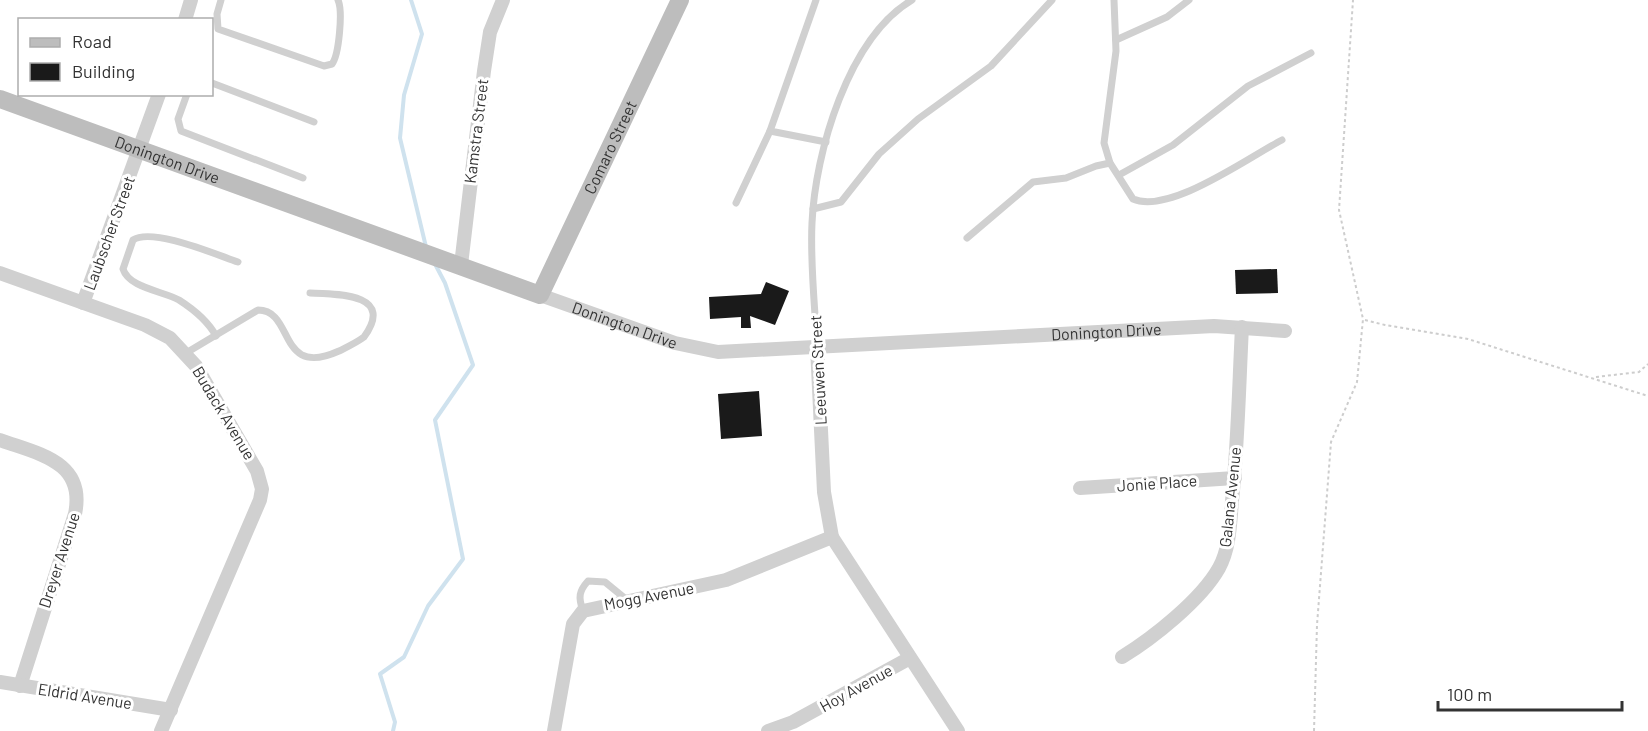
<svg xmlns="http://www.w3.org/2000/svg" width="1648" height="731" font-family="Barlow,sans-serif">
<style>
.lines{fill:none;stroke-linecap:round;stroke-linejoin:round}
.stream{stroke:#cfe2ee;stroke-width:4}
.building{fill:#1a1a1a}
.path{stroke:#cdcdcd;stroke-width:2;stroke-dasharray:3 3;stroke-linecap:butt}
.lane{stroke:#d0d0d0;stroke-width:7}
.street{stroke:#d0d0d0;stroke-width:14}
.secondary{stroke:#bdbdbd;stroke-width:18}
.labels{text-anchor:middle;stroke-width:6;stroke-linejoin:round;paint-order:stroke}
.street-label{font-size:16px;fill:#333;stroke:#fff}
</style>
<rect width="100%" height="100%" fill="#fff"/>
<g class="lines">
<g class="stream">
<polyline points="411,0 422,34 404,95 400,138 426,247"/>
<polyline points="393,731 395,722 380,674 404,657 428,606 463,559 435,420 473,365 445,283 435,264"/>
</g>
</g>
<g class="building">
<polygon points="1277,269 1278,293 1236,294 1235,270"/>
<polygon points="766,282 789,291 775,325 750,316 751,328 741,328 741,317 710,319 709,297 761,294"/>
<polygon points="759,391 762,436 721,439 718,394"/>
</g>
<g class="lines">
<g class="path">
<polyline points="1365,320 1385,325 1468,339 1648,396"/>
<polyline points="1596,377 1639,372 1648,364"/>
<polyline points="1314,731 1317,625 1331,442 1357,382 1363,319 1339,210 1353,0"/>
</g>
<g class="lane">
<path d="M221,0l-4,14 1,15 106,37 8,-2c7,-9 11,-53 6,-64"/>
<polyline points="816,0 770,131 826,142"/>
<path d="M1114,0l2,51 -12,92 6,20 23,36c36,16 116,-42 149,-59"/>
<polyline points="1116,40 1167,17 1189,0"/>
<polyline points="212,83 314,122"/>
<polyline points="187,94 178,119 181,131 303,178"/>
<polyline points="1119,175 1173,145 1248,86 1311,53"/>
<polyline points="736,203 770,131"/>
<polyline points="813,209 841,202 879,154 918,119 991,66 1052,0"/>
<polyline points="967,238 1033,182 1066,178 1096,166 1110,163"/>
<path d="M216,336c-8,-15 -23,-27 -37,-36 -16,-9 -50,-12 -56,-31l10,-29c19,-13 84,15 105,22"/>
<path d="M817,347c-2,-41 -7,-83 -5,-124 3,-70 36,-185 100,-223"/>
<path d="M186,353l72,-43c37,0 19,69 81,41 8,-4 17,-8 25,-14 32,-44 -28,-43 -54,-44"/>
<path d="M583,611c-5,-14 -4,-20 5,-30l17,1 22,18"/>
</g>
<g class="street">
<polyline points="185,20 191,0"/>
<polyline points="461,265 484,71 490,32 503,0"/>
<polyline points="0,273 145,325 170,338 196,366 257,471 262,489 260,500 161,731"/>
<path id="s1" d="M540,295l135,48 43,9 496,-26 71,5"/>
<polyline points="83,303 159,94"/>
<polyline points="817,347 824,492 832,537 958,731"/>
<path d="M0,440c38,14 86,21 75,74l-55,172"/>
<polyline points="1080,488 1235,478"/>
<path d="M1122,657c31,-19 79,-57 97,-89 11,-20 11,-45 13,-67 6,-58 7,-116 10,-174"/>
<polyline points="0,682 171,710"/>
<polyline points="554,731 573,624 583,611 726,580 832,537"/>
<polyline points="768,731 793,722 910,658"/>
</g>
<path class="secondary" id="s2" d="M0,99l540,196 140,-295"/>
</g>
<g class="labels">
<g class="street-label">
<text transform="translate(476 131) rotate(-83)" y="6">Kamstra Street</text>
<text dy="6" stroke="none"><textPath href="#s2" startOffset="738">Comaro Street</textPath></text>
<text dy="6" stroke="none"><textPath href="#s2" startOffset="178">Donington Drive</textPath></text>
<text transform="translate(109 233) rotate(-70)" y="6">Laubscher Street</text>
<text dy="6" stroke="none"><textPath href="#s1" startOffset="90">Donington Drive</textPath></text>
<text dy="6" stroke="none"><textPath href="#s1" startOffset="576">Donington Drive</textPath></text>
<text transform="translate(818 370) rotate(-93)" y="6">Leeuwen Street</text>
<text transform="translate(224 413) rotate(59)" y="6">Budack Avenue</text>
<text transform="translate(1157 483) rotate(-4)" y="6">Jonie Place</text>
<text transform="translate(1230 497) rotate(-84)" y="6">Galana Avenue</text>
<text transform="translate(59 560) rotate(-72)" y="6">Dreyer Avenue</text>
<text transform="translate(649 596) rotate(-11)" y="6">Mogg Avenue</text>
<text transform="translate(856 688) rotate(-29)" y="6">Hoy Avenue</text>
<text transform="translate(85 696) rotate(9)" y="6">Eldrid Avenue</text>
</g>
</g>
<rect x="18" y="18" width="195" height="78" fill="#ffffff" stroke="#adadad" stroke-width="1.5"/>
<rect x="30" y="38" width="30" height="9" fill="#bdbdbd" stroke="#adadad" stroke-width="1.5"/>
<text x="72" y="48" font-size="18" fill="#333333">Road</text>
<rect x="30" y="63" width="30" height="18" fill="#1a1a1a" stroke="#adadad" stroke-width="1.5"/>
<text x="72" y="78" font-size="18" fill="#333333">Building</text>
<path d="M1438 701v9h184v-9" fill="none" stroke="#333333" stroke-width="3"/>
<text x="1447" y="701" font-size="18" fill="#333333" stroke="#ffffff" stroke-width="4.5" paint-order="stroke">100 m</text>
</svg>
